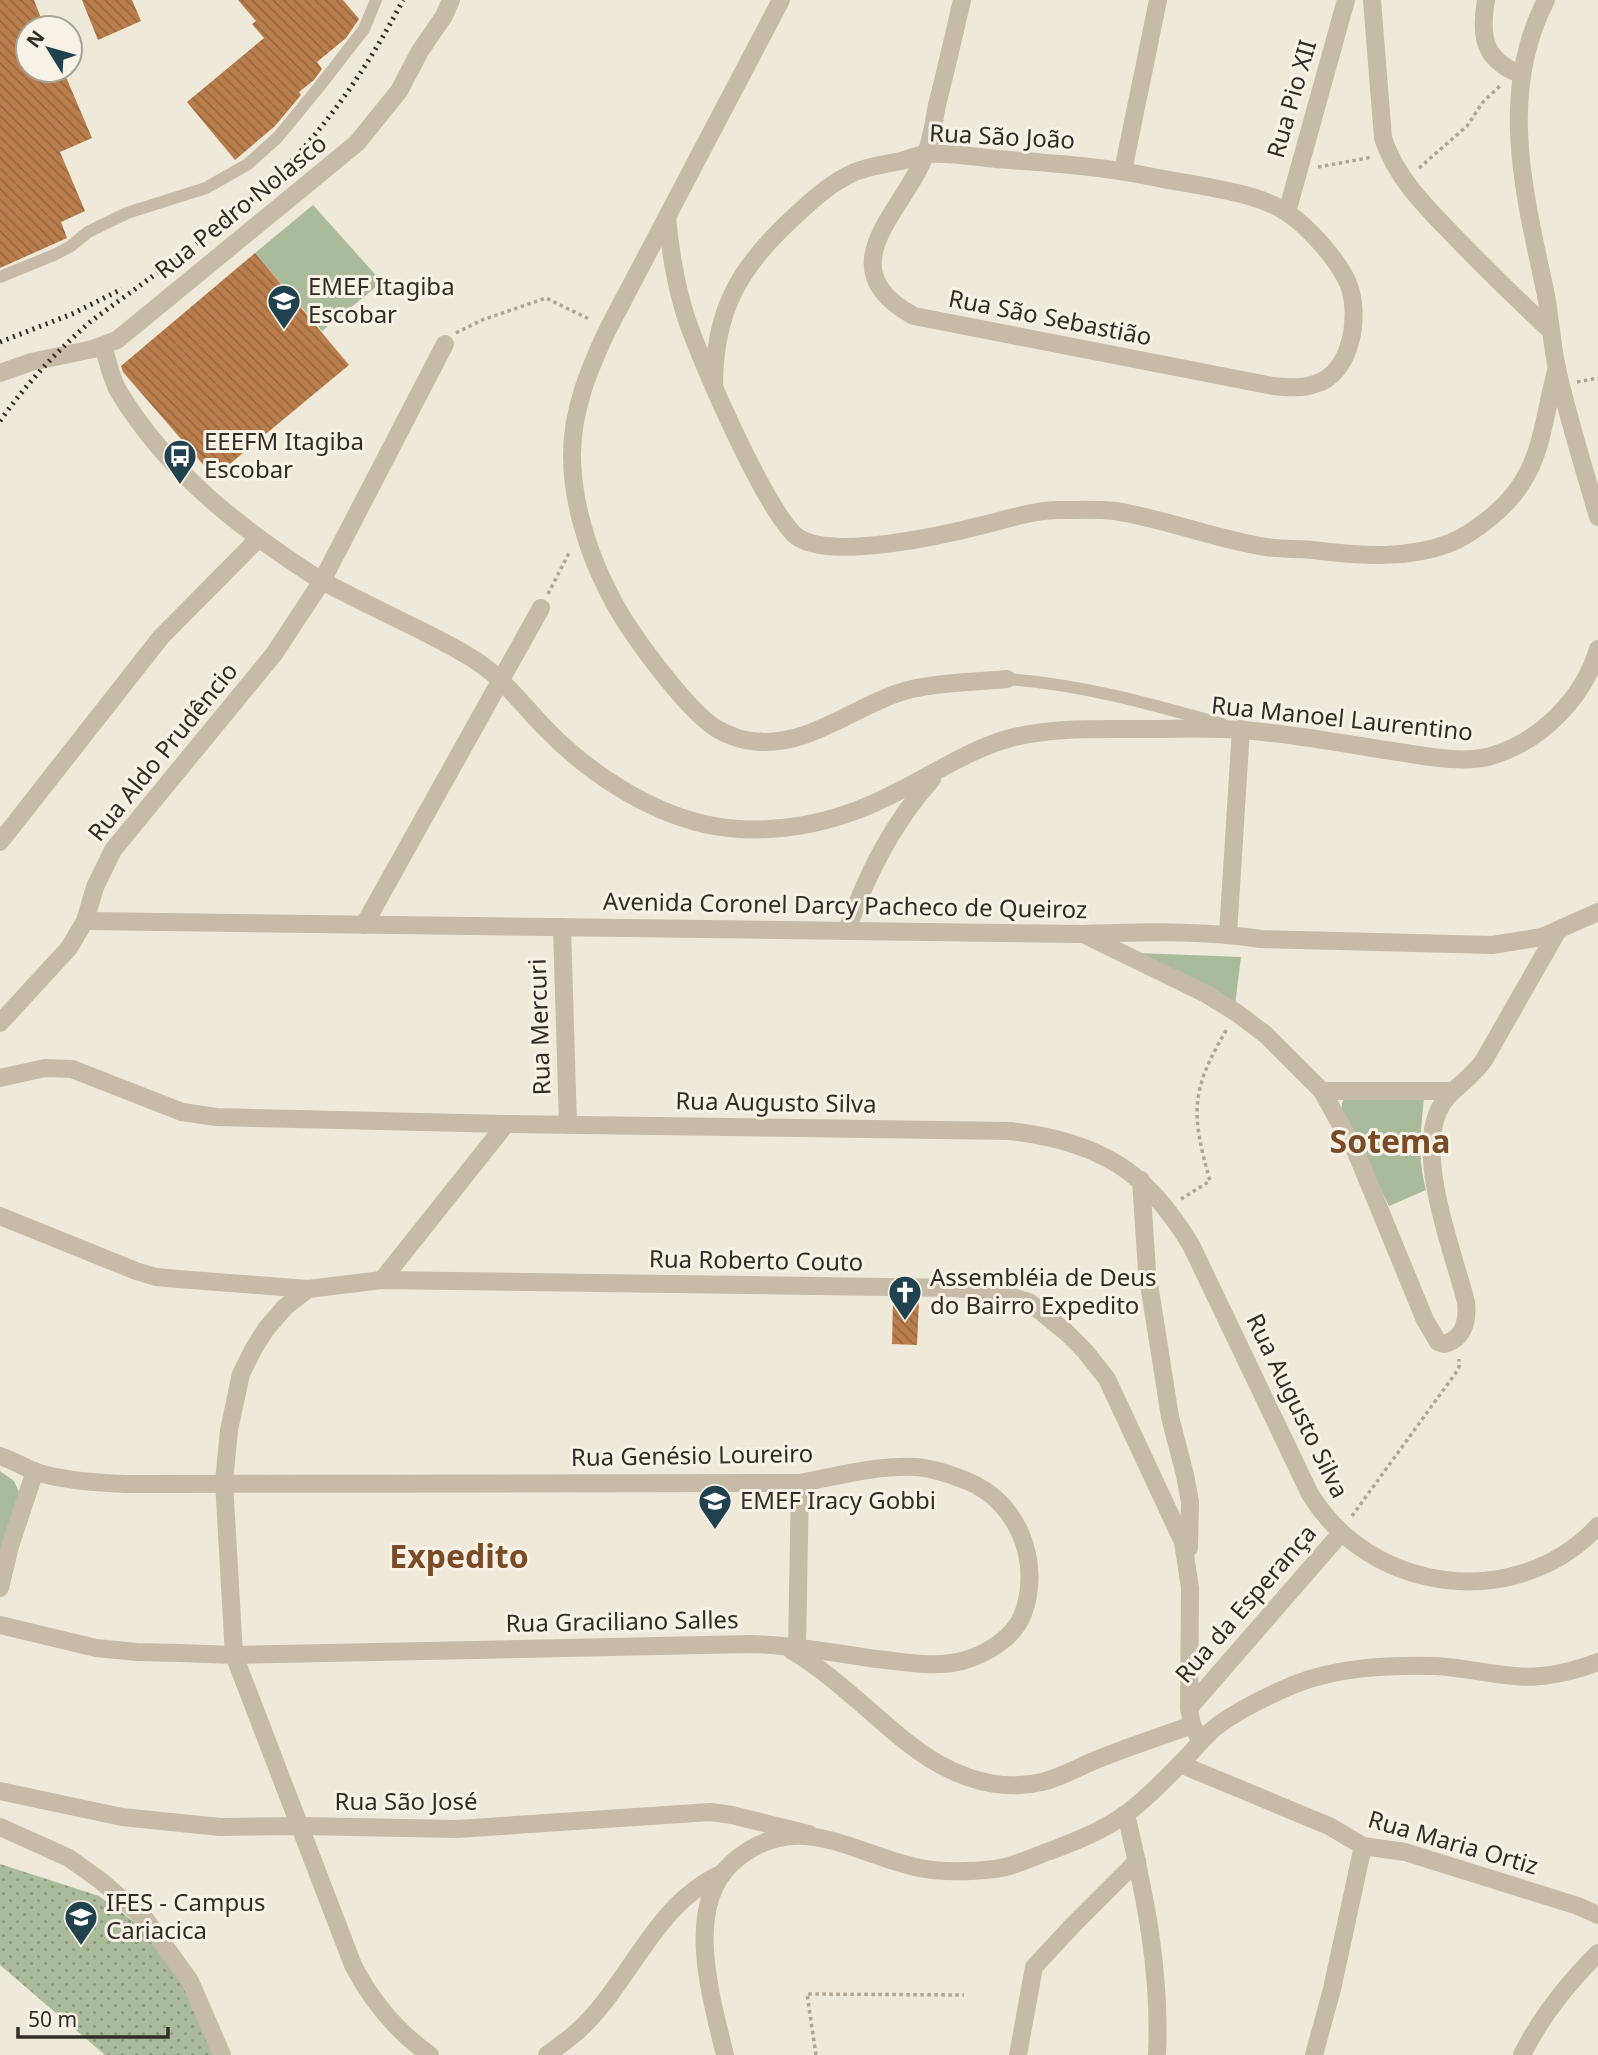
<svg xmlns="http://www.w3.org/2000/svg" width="1598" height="2055" font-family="'Noto Sans',sans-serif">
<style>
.grass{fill:url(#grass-dots)}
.park{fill:#aabb9b}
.building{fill:url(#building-back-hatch)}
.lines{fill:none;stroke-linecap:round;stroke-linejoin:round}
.path{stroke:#b0a591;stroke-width:3.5;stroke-dasharray:3.5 3.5;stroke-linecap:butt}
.service{stroke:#c5bba6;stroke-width:12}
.minor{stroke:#c5bba6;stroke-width:18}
.tertiary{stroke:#c5bba6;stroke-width:18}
.rail{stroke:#322c26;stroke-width:5;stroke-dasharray:2 5;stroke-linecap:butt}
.labels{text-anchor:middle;stroke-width:6;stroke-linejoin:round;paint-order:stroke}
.street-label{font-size:24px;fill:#322c26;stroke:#f7f2e5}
.poi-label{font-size:24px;fill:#322c26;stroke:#f7f2e5;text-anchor:start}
.district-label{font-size:32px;font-weight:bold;fill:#794c27;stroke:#f7f2e5}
</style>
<defs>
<pattern id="grass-dots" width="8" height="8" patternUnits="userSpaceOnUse" patternTransform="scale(1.75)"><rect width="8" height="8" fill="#aabb9b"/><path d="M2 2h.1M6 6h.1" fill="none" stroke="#8b987e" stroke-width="1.8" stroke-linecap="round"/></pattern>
<pattern id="building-back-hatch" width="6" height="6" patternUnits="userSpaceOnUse" patternTransform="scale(1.75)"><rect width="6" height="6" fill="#ba7e4c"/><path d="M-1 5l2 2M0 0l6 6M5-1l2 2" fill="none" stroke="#98673f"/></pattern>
</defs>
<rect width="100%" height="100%" fill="#eee9d9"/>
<polygon class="grass" points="0,1864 99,1896 152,1935 171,1960 215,2055 105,2055 0,1965"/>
<g class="park">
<polygon points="313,205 382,282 322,331 255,253"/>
<polygon points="1138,953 1241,957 1235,1005"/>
<path d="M1345,1097h79c-3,36 -7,57 2,93l-37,16 -47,-96v-7z"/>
<polygon points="0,1471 14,1481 19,1492 0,1553"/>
</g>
<g class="building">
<polygon points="0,0 34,0 45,28 28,28 28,70 63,70 92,138 60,152 85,211 61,222 67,238 0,268"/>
<polygon points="82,0 132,0 141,21 98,40"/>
<polygon points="238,0 343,0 359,19 346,38 317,62 322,69 314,80 299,92 301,95 275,126 235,160 187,102 264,38 252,24 256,21"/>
<polygon points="255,253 349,365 214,477 123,372 121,366"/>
<polygon points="893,1300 919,1300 917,1345 892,1344"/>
</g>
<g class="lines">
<g class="path">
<polyline points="1318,167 1373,157"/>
<polyline points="1419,168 1467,126 1483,102 1502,84"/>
<polyline points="456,333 482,320 546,298 591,320"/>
<polyline points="1577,382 1598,378"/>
<polyline points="548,594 570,551"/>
<path d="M1181,1199l29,-18c-19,-68 -20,-90 17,-152"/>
<polyline points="1352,1516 1455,1374 1459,1367 1459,1359"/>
<polyline points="816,2055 807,1994 964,1995"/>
</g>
<g class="service">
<polyline points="0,277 54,255 71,246 88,232 127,213 206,188 248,164 278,137 319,87 364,29 376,0"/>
<path d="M1007,679c73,5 144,25 215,45"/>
</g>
<g class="minor">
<path d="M781,0l-173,329c-19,40 -36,81 -36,126 0,46 16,98 37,138 16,34 77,117 108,136 11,6 23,11 35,12 59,8 105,-39 160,-52 30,-7 64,-7 95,-10"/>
<path d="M1372,0l11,138c13,41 46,72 76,103 30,31 61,61 92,90"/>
<path d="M1486,0c-6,35 -3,60 34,74"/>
<path d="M1546,0c-49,95 -21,196 0,295 4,24 6,49 11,74 11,49 27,99 41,148"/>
<polyline points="1123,171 1158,0"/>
<polyline points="1287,212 1346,0"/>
<path d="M667,217c3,32 8,65 18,97 12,39 84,206 114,224 36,22 146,-3 188,-14 24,-6 48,-14 73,-14 18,0 37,-1 55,1 51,8 100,28 151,36 18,3 37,1 55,4 42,5 88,8 129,-8 15,-6 29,-16 41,-26 53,-43 49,-89 66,-149"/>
<path d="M445,344l-123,237c34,18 68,34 102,51 21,11 43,21 62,36 23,17 40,41 60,61 42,43 99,81 158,95 63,14 131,0 187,-29 38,-18 75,-44 116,-56 43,-12 91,-10 135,-10 33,0 67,-2 100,1 52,4 104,14 156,22 28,4 65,12 93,4 49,-14 93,-58 107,-107"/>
<path d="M714,386c0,-76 26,-120 81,-170 18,-17 37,-34 60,-44 15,-6 31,-8 46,-11 9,-2 17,-7 26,-7 22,-2 47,3 69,5 53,4 105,7 157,18 38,8 102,14 133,35 22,14 52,48 62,71 13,31 4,91 -33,101 -14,5 -28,3 -42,2l-359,-70c-90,-49 -8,-106 12,-163 6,-15 8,-32 11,-48 9,-35 17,-70 25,-105"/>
<polyline points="0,842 161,637 259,538"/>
<path d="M85,921l997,13c60,-2 120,-4 179,5l231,6 50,-8 56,-25"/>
<polyline points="364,925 541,608"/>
<polyline points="562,927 568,1125"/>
<path d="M847,930c20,-56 45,-106 85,-151"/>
<polyline points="1228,934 1241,729"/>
<path d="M1085,935l121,59 31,19 29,22 56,56 34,61 69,168 13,22 6,2c20,-5 24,-24 22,-42 -13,-51 -49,-141 -28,-190 9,-22 32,-31 46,-52l73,-128"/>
<path d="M0,1078l45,-10 27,1 110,43 34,5 290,7 505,7c89,12 133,37 180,114l119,249c61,100 207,119 288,32"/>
<polyline points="1322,1091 1452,1091"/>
<polyline points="1141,1180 1147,1271 1170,1417 1185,1475 1190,1502 1189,1548"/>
<polyline points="0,1216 136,1271 156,1277 178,1279 308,1289 382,1280 957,1288 1006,1295 1029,1302 1066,1332 1085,1351 1107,1379 1183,1542 1190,1588 1189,1708 1192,1725 1201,1741"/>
<polyline points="382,1280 506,1124"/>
<path d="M308,1289l-23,18 -19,22 -12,19 -13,26 -12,56 -5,52 10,173 119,310c19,37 43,66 77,90"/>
<path d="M0,1456c12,4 24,11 36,16 28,9 61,11 90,12l674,-1c37,-7 78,-18 116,-16 16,1 36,8 51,14 51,20 75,81 56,133 -9,24 -38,41 -61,47 -28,7 -57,1 -85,-2 -42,-6 -84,-14 -126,-15l-517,11 -54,-2 -43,-1 -41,-4 -96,-23"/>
<polyline points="0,1588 10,1546 35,1471"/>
<polyline points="797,1648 800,1483"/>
<path d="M791,1650c42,25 76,60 113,90 39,32 88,54 138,42 21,-5 40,-17 59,-24 30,-12 61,-22 91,-33"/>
<polyline points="1189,1708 1341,1533"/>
<polyline points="1180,1764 1329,1826 1363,1846 1405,1852 1578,1906 1598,1915"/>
<polyline points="0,1791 122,1817 220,1827 301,1826 457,1829 711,1812 732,1815 809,1834"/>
<path d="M1126,1814c19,81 35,158 31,241"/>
<path d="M547,2055c13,-10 27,-19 38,-31 48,-48 72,-122 138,-151"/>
<polyline points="1018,2055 1034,1967 1073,1925 1137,1861"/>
<polyline points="1314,2055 1332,1989 1363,1846"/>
<path d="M1522,2055c19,-39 45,-71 76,-102"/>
</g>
<g class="tertiary">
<polyline points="0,373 31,362 93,349 117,340 357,143 399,91 420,51 444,16 451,0"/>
<path d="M0,1023l69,-75 16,-27 10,-34 18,-37 161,-196 48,-73c-79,-50 -154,-108 -203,-189 -8,-13 -11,-31 -16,-46"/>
<polyline points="0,1827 69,1858 101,1881 146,1920 190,1981 222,2055"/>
<path d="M725,2055c-13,-55 -42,-147 7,-192 63,-56 117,-11 183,4 26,6 54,5 80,2 19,-2 37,-12 55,-18 26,-10 53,-20 77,-38 21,-15 40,-36 58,-54 11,-11 20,-24 32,-33 23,-17 50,-30 76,-41 44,-18 95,-20 141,-19 27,1 53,8 80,10 28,3 58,-4 84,-14"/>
</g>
<g class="rail">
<polyline points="0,342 72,314 122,289"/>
<path d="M0,421c26,-37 56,-69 90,-99 54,-40 111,-79 162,-123 63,-54 113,-126 151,-199"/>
</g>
</g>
<defs>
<symbol id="school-pin" viewBox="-11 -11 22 30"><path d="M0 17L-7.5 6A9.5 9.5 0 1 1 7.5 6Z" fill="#20424f" stroke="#f7f2e5"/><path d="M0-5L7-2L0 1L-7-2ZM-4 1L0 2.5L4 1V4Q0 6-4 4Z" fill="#fff"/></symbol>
<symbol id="bus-pin" viewBox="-11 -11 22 30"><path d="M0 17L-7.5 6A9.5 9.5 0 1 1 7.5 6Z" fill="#20424f" stroke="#f7f2e5"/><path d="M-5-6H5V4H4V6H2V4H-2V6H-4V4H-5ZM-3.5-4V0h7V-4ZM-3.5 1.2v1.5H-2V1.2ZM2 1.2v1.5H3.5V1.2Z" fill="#fff"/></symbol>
<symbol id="church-pin" viewBox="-11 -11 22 30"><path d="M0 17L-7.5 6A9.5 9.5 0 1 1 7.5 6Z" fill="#20424f" stroke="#f7f2e5"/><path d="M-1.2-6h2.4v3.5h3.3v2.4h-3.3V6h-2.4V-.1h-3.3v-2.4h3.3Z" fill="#fff"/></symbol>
<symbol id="university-pin" viewBox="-11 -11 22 30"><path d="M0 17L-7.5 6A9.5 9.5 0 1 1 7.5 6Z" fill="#20424f" stroke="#f7f2e5"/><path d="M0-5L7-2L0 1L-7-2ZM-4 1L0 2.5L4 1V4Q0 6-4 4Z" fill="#fff"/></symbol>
</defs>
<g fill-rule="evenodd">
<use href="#school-pin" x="265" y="282" width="38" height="52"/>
<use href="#bus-pin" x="161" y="437" width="38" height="52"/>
<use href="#church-pin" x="886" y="1273" width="38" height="52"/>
<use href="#school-pin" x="696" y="1482" width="38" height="52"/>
<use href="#university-pin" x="62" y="1898" width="38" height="52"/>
</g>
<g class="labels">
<g class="street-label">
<text transform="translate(1292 99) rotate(-74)" y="8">Rua Pio XII</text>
<text transform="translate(1002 137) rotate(3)" y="8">Rua São João</text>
<text transform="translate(241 207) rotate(-39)" y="8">Rua Pedro Nolasco</text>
<text transform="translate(1050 318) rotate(11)" y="8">Rua São Sebastião</text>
<text transform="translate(1342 719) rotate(6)" y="8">Rua Manoel Laurentino</text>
<text transform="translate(163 752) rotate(-51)" y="8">Rua Aldo Prudêncio</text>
<text transform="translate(845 906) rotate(1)" y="8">Avenida Coronel Darcy Pacheco de Queiroz</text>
<text transform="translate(540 1027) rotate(-92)" y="8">Rua Mercuri</text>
<text transform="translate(776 1103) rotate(1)" y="8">Rua Augusto Silva</text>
<text transform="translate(756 1261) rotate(1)" y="8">Rua Roberto Couto</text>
<text transform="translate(1297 1406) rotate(64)" y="8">Rua Augusto Silva</text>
<text transform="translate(692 1456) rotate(-1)" y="8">Rua Genésio Loureiro</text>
<text transform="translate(1246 1604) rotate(-49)" y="8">Rua da Esperança</text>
<text transform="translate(622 1622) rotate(-1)" y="8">Rua Graciliano Salles</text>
<text x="406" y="1810">Rua São José</text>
<text transform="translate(1453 1843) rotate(16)" y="8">Rua Maria Ortiz</text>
</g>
<g class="poi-label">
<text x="308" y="295">EMEF Itagiba<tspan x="308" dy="28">Escobar</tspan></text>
<text x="204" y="450">EEEFM Itagiba<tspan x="204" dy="28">Escobar</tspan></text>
<text x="930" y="1286">Assembléia de Deus<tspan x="930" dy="28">do Bairro Expedito</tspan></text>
<text x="740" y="1509">EMEF Iracy Gobbi</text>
<text x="106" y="1911">IFES - Campus<tspan x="106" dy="28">Cariacica</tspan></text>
</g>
<g class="district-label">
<text x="1390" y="1153">Sotema</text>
<text x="459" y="1568">Expedito</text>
</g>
</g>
<g transform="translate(49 49) rotate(307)"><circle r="33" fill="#f7f2e5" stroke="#a8a399" stroke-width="2"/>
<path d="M0-5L12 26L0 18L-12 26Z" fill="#20424f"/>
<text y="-10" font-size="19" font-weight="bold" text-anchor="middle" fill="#322c26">N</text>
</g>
<path d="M18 2027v10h150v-10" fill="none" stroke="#322c26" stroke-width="3.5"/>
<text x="28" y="2027" font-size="21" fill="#322c26" stroke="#f7f2e5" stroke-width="5" paint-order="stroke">50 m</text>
</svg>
